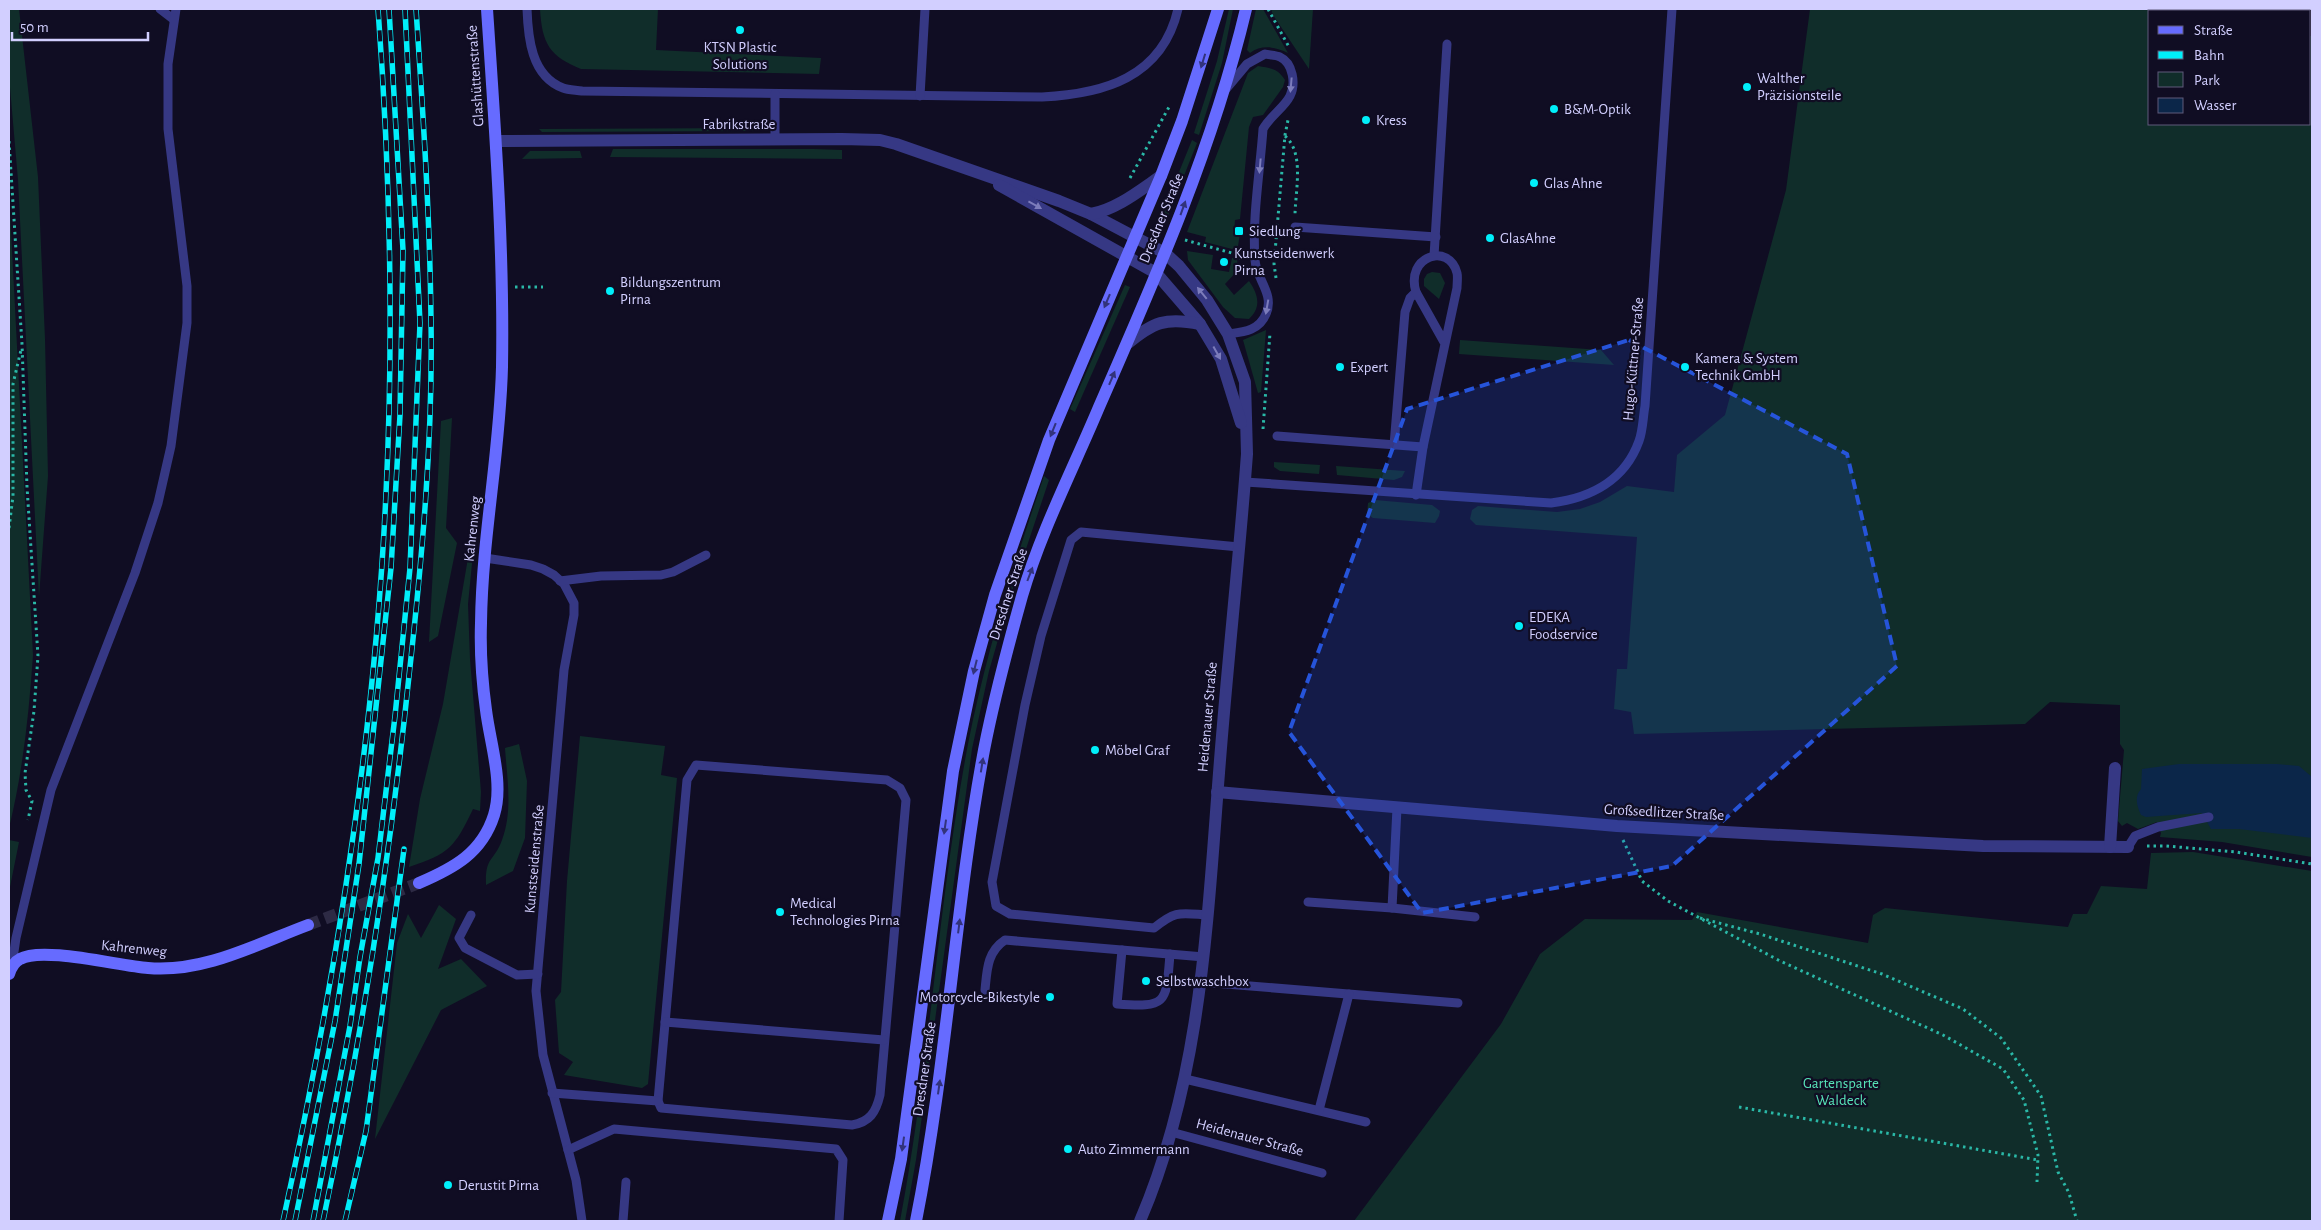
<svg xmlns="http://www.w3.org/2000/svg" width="2321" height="1230" font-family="'Alegreya Sans',sans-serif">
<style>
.green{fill:#102d2a}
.water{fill:#0b2649}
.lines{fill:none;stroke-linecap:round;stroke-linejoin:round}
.secondary-tunnel{stroke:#2d2a44;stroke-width:12;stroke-dasharray:12 6;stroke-linecap:butt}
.path{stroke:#2ab8a7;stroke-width:3;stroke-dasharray:2.5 4;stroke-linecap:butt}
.lane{stroke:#363884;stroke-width:9}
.street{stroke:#363884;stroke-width:12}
.secondary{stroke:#666bff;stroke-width:12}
.rail-casing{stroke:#00effa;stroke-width:5.5}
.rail{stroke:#100d23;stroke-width:4;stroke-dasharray:11;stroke-linecap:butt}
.oneway{fill:#32337b}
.oneway2{fill:#7c7cbb}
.marked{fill:#2654da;fill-opacity:0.2;stroke:#2654da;stroke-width:4;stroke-dasharray:10 6;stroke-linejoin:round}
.poi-dot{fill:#00effa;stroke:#100d23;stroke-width:2}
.labels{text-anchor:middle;stroke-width:4.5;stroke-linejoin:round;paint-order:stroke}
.poi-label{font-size:15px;fill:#d2cfff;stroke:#100d23;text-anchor:start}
.street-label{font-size:15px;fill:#d2cfff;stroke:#100d23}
.park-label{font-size:15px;fill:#57e3b8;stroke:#100d23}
</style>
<rect width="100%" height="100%" fill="#100d23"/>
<g class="green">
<polygon points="9,9 19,9 38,177 45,339 48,476 39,597 18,180 9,76"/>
<path d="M540,9h118l-2,41 165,8 -2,16 -238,-5c-32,-13 -39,-26 -41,-60z"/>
<polygon points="1229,9 1233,9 1222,63 1199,135 1194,133 1217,61"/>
<path d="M1256,9h7l25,44c-12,-6 -26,-9 -38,0l-3,-3z"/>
<polygon points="1271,9 1313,9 1309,69 1273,15"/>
<polygon points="1810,9 2239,9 2241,11 2150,11 2150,124 2310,124 2310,36 2312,36 2312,857 2222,842 2160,837 2161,833 2157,822 2138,829 2127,823 2122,826 2118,821 2124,750 2120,744 2120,705 2050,702 2025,724 1634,734 1631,712 1614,709 1617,669 1627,669 1637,537 1476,525 1470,519 1472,510 1478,506 1557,512 1580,509 1600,502 1627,486 1674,492 1677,455 1725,415 1786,190"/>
<path d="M1258,66c13,2 20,3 27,14l-2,7 -20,28 -10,2 -4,10 -9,92 -5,1 -1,13 6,1 -2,12 -6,3 -27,-7 1,-5 -19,-5 61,-159z"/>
<polygon points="754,128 753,131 542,132 539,129"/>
<polygon points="1192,140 1197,143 1166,221 1160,219"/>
<polygon points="613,149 814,149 842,150 842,159 610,157"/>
<polygon points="530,151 580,151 582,158 522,159"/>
<path d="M9,192l24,463c-4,58 -10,116 -24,173z"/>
<path d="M1187,251l26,4 -2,14 18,3 3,-14 5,1 1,11 -13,14 9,11 15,-14c9,13 13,26 0,38l-14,-1 -12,-11 -35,-47z"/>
<polygon points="1432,272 1440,273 1445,283 1439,299 1424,286 1424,279 1427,274"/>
<polygon points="1125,285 1130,287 1075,412 1070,409"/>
<polygon points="1266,330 1261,392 1258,393 1243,340"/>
<polygon points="1460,340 1601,350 1614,365 1459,354"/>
<polygon points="452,418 446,528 457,543 438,636 429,642 441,421"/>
<polygon points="1274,462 1320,465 1319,474 1280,471 1274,467"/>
<polygon points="1336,466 1405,471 1402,477 1394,480 1337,475"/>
<path d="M1044,476l5,4 -36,108 -24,83 -17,78 -56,411 -11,61h-5c30,-158 38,-319 68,-477 18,-91 46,-180 76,-268z"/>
<polygon points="1375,500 1432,505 1440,511 1439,516 1435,523 1373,518 1367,514 1368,503"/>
<path d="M474,523h2l-8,81 2,55 11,133 -1,19 -7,-2c-18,38 -24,45 -64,58l11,-68 23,-95z"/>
<polygon points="580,736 665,746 661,775 677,778 648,1084 642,1088 564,1075 573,1062 559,1053 555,1000 561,992 567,881"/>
<path d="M519,744l8,37 -2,57 -12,33 -27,14c-1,-29 8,-23 16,-45 11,-29 5,-62 3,-92z"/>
<polygon points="9,840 19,842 9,892"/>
<polygon points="2193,852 2312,871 2312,1221 1354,1221 1501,1024 1540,954 1585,919 1692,920 1697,912 1868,943 1873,915 1885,908 2068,927 2073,914 2087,914 2101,886 2147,889 2151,853"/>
<polygon points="439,905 456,919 438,969 461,959 487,986 441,1010 375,1139 397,943 408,914 421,938"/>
</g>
<path class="water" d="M2179,764h98l22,2 13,11v61l-73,-9h-28l-9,-16 -56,4 -5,-2c-4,-9 -7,-18 0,-26l1,-20z"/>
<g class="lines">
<polyline class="secondary-tunnel" points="308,925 419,883"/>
<g class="path">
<polyline points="1268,9 1289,47"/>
<path d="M1285,136c20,17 10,56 10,80"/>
<polyline points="9,141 22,344 27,487 38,656 34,711 25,773 26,790 32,801 28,820"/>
<polyline points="1130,178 1169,107"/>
<polyline points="1185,240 1239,255 1241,259"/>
<polyline points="1276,278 1274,264 1285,135 1288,120"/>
<polyline points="515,287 543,287"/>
<polyline points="1263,429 1270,333"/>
<polyline points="9,528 13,496 13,384 21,350"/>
<polyline points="1623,840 1642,881 1668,901 1780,961 1943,1035 2003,1069 2024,1100 2038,1155 2037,1182"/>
<polyline points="2147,846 2166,846 2236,852 2312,864"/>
<polyline points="1700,918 1760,934 1882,974 1963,1009 2001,1038 2041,1096 2058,1172 2069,1193 2077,1221"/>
<polyline points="1739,1107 2038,1160"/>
</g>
<g class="lane">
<polyline points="160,9 173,19"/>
<path d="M527,9c1,28 4,67 36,79 5,2 13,2 19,3l460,6c61,-3 120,-19 136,-88"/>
<path d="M1226,89l21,-25 18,-10c4,1 11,1 15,3 13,6 16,27 10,39 -6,12 -20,20 -27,33 -3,43 -11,88 -8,131 1,19 20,34 11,54 -7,17 -23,18 -38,20"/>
<polyline points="775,94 775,140"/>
<polyline points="920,96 925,9"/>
<polyline points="1295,227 1436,237"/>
<polyline points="1434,256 1447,44"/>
<polyline points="1277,436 1423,447"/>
<polyline points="1394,445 1405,312 1410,298 1416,292"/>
<path d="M1245,482l306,21c40,-5 74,-23 88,-62 4,-11 4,-24 6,-35l27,-397"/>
<path d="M1416,495l7,-48 34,-159c0,-4 1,-11 0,-15 -8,-31 -52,-17 -41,19l28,50"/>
<polyline points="485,558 531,565 543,569 554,575 564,584 574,603 574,615 564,670 536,991 543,1055 576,1180 582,1221"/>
<polyline points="560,581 601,576 661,575 673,572 706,555"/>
<path d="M696,765l191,15 13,8 6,12 -26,295c-4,17 -10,27 -28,30l-191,-17 -3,-7 29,-321z"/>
<polyline points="2128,847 2135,836 2158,827 2209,817"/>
<polyline points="1308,902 1392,908 1397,808"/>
<polyline points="1392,908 1475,917"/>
<polyline points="471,915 459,938 465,948 517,975 538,974"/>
<path d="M1207,915c-27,-2 -31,-5 -53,13l-144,-14 -14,-8 -4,-24 33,-177 16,-69 30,-96 10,-8 158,15"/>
<path d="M1122,950l-5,54c51,4 49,-1 53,-50"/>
<polyline points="12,965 16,938 51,790 135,573 158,503 171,446 187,323 187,286 168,129 168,64 176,9"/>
<polyline points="1201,982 1458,1003"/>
<path d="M985,990c2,-20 2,-38 20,-50l199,17"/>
<polyline points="665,1022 884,1040"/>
<polyline points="1185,1079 1366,1122"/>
<polyline points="552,1093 658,1101"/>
<polyline points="1319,1110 1349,994"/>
<polyline points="1171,1132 1322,1173"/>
<polyline points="568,1150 614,1129 836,1149 843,1160 839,1221"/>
<polyline points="623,1221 626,1182"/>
</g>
<g class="street">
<path d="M496,141l346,-2 38,1 16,4 163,57 32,13 74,39 14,13 28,34 21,34 17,48 2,72c-8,107 -20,213 -28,319 -12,152 -18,306 -79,448"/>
<polyline points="999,185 1156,273 1200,324 1221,359 1241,423"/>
<path d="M1091,214c26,-5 48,-23 70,-38"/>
<path d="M1127,344c26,-22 39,-27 73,-20"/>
<polyline points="1217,792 1617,826 1983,846 2128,847"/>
<polyline points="2110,847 2115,768"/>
</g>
<g class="secondary">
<path d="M419,883c35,-15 63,-30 75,-68 10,-32 -4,-72 -8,-105 -4,-29 -6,-58 -5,-87 1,-86 19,-170 21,-256 2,-119 -7,-239 -15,-358"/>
<path d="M9,974c2,-6 5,-12 11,-15 22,-13 99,7 128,9 56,5 109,-24 160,-43"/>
<polyline points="888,1221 901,1159 953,771 974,671 995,595 1049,440 1161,176 1182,121 1218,9"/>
<path d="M916,1221c31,-156 39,-315 68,-471 10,-52 24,-104 38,-154 19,-65 51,-127 77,-189 57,-130 114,-260 147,-398"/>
</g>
<defs>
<g id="rail">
<path d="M283,1221c52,-237 92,-485 103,-728 8,-161 4,-323 -8,-484"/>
<polyline points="295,1221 335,1021 359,864 391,568 400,415 403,250 389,9"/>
<polyline points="313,1221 350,1026 360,957 378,858 395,716 410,568 420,323 405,9"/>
<path d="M323,1221c38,-180 67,-362 86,-545 13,-117 24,-237 22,-355 -1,-104 -8,-208 -15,-312"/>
<polyline points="345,1221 366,1131 404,849"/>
</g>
</defs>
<use href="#rail" class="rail-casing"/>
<use href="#rail" class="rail"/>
</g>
<defs><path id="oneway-solid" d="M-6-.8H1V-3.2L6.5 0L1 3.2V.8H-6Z" transform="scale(1.25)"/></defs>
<g class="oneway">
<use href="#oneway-solid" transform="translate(1203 61) rotate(107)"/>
<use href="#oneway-solid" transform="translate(1183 208) rotate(-70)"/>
<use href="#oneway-solid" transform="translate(1107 301) rotate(113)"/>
<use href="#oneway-solid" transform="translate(1112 378) rotate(-67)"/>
<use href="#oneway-solid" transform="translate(1053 430) rotate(112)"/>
<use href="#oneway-solid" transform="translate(1030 574) rotate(-69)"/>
<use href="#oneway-solid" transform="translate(975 667) rotate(104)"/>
<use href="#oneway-solid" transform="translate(982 765) rotate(-81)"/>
<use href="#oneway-solid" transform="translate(945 827) rotate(98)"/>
<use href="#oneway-solid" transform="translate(959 926) rotate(-83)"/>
<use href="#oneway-solid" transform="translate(939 1087) rotate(-82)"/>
<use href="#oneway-solid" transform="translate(903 1144) rotate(98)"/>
</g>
<g class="oneway2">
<use href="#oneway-solid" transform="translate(1291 85) rotate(95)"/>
<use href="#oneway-solid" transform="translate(1260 166) rotate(95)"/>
<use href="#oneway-solid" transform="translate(1035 205) rotate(29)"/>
<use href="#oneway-solid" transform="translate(1202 293) rotate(-129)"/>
<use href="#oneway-solid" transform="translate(1267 307) rotate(100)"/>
<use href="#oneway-solid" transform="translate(1217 353) rotate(61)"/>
</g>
<path class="marked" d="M1629,340l218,114 50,212 -225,200 -250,47 -133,-181 118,-323z"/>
<g class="poi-dot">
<circle cx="740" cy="30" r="5"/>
<circle cx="1747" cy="87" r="5"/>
<circle cx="1554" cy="109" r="5"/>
<circle cx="1366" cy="120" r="5"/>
<circle cx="1534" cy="183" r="5"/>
<rect x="1234" y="226" width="10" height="10" rx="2.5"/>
<circle cx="1490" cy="238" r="5"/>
<circle cx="1224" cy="262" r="5"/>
<circle cx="610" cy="291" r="5"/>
<circle cx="1340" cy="367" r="5"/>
<circle cx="1685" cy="367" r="5"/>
<circle cx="1519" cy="626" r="5"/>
<circle cx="1095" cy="750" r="5"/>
<circle cx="780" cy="912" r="5"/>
<circle cx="1146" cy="981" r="5"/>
<circle cx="1050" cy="997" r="5"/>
<circle cx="1068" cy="1149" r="5"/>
<circle cx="448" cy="1185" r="5"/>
</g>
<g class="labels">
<g class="poi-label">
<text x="740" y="52" text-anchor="middle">KTSN Plastic<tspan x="740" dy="17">Solutions</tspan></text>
<text x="1757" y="83">Walther<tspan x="1757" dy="17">Präzisionsteile</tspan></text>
<text x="1564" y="114">B&amp;M-Optik</text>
<text x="1376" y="125">Kress</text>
<text x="1544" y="188">Glas Ahne</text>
<text x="1249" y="236">Siedlung</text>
<text x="1500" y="243">GlasAhne</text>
<text x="1234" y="258">Kunstseidenwerk<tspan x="1234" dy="17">Pirna</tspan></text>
<text x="620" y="287">Bildungszentrum<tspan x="620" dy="17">Pirna</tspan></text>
<text x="1695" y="363">Kamera &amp; System<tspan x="1695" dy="17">Technik GmbH</tspan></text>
<text x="1350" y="372">Expert</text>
<text x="1529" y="622">EDEKA<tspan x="1529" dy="17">Foodservice</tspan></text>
<text x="1105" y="755">Möbel Graf</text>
<text x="790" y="908">Medical<tspan x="790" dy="17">Technologies Pirna</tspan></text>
<text x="1156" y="986">Selbstwaschbox</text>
<text x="1040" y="1002" text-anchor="end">Motorcycle-Bikestyle</text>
<text x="1078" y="1154">Auto Zimmermann</text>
<text x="458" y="1190">Derustit Pirna</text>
</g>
<g class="street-label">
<text transform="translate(475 76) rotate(-94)" y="5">Glashüttenstraße</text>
<text x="739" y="129">Fabrikstraße</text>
<text transform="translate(1161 218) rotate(-68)" y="5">Dresdner Straße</text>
<text transform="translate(1633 359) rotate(-85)" y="5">Hugo-Küttner-Straße</text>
<text transform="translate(472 529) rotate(-84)" y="5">Kahrenweg</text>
<text transform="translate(1008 594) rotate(-72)" y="5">Dresdner Straße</text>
<text transform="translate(1207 717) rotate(-85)" y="5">Heidenauer Straße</text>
<text transform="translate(1664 812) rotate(3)" y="5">Großsedlitzer Straße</text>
<text transform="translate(534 859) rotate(-85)" y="5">Kunstseidenstraße</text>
<text transform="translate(134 948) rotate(6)" y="5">Kahrenweg</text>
<text transform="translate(924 1069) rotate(-82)" y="5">Dresdner Straße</text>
<text transform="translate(1250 1137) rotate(15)" y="5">Heidenauer Straße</text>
</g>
<g class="park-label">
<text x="1841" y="1088">Gartensparte<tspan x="1841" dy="17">Waldeck</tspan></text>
</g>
</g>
<rect width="2321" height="1230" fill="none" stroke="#d2cfff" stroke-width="20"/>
<rect x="2148" y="10" width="162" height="115" fill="#100d23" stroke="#5e5b7b"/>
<rect x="2158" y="26" width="25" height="8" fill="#666bff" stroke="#5e5b7b"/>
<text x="2194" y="35" font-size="15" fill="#d2cfff">Straße</text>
<rect x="2158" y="51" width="25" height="8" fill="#00effa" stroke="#5e5b7b"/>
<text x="2194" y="60" font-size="15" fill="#d2cfff">Bahn</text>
<rect x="2158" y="72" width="25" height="15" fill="#102d2a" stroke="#5e5b7b"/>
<text x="2194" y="85" font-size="15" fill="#d2cfff">Park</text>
<rect x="2158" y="98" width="25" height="15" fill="#0b2649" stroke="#5e5b7b"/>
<text x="2194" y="110" font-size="15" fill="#d2cfff">Wasser</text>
<path d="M12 32v8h136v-8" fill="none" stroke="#d2cfff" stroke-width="2.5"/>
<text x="20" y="32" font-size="15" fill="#d2cfff" stroke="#100d23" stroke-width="4" paint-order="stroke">50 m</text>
</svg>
